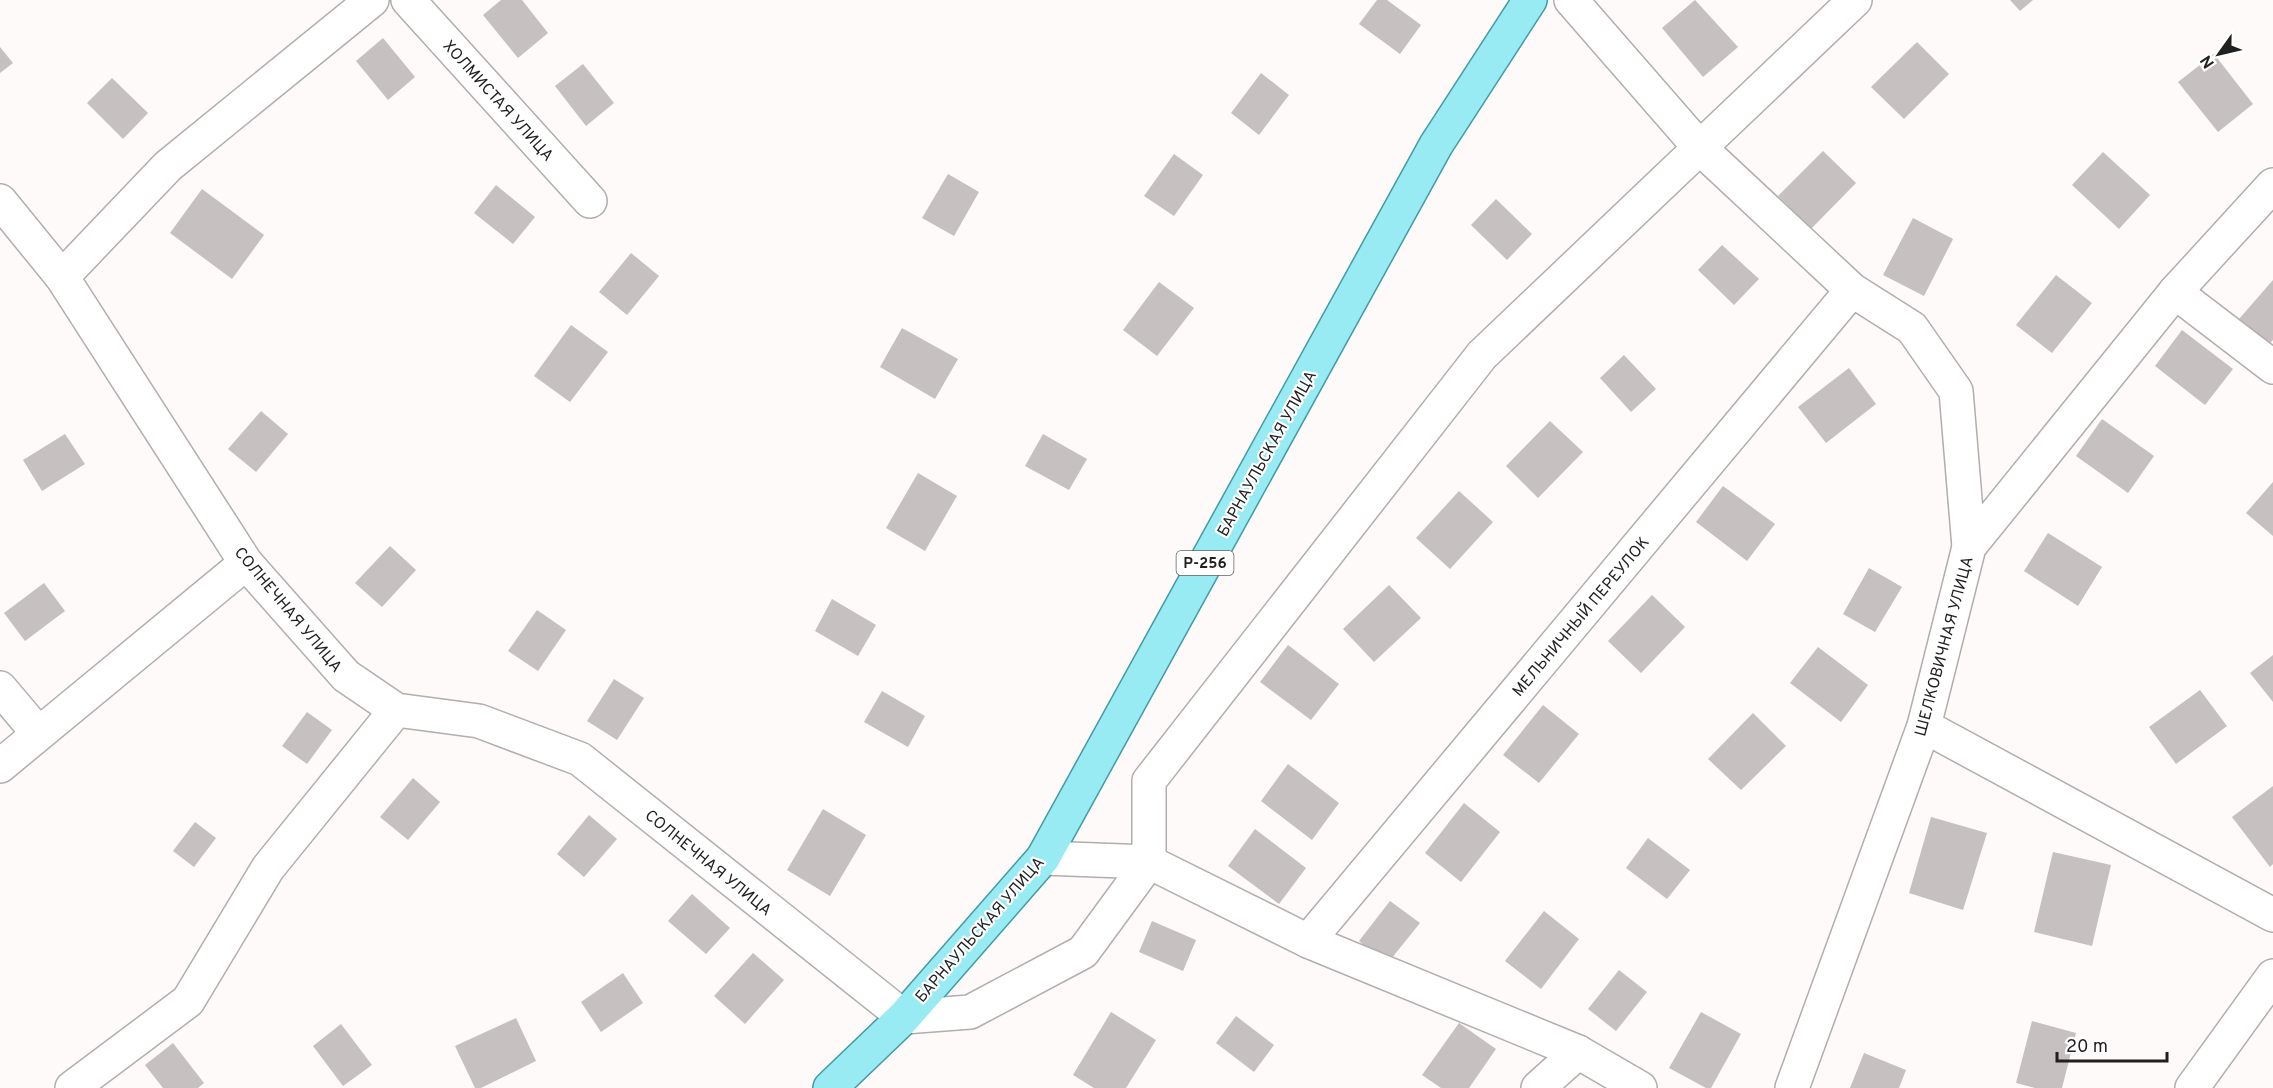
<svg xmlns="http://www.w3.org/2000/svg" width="2273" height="1088" font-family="Overpass,sans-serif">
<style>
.building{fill:#c6c0c0}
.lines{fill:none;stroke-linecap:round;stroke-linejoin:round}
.minor-casing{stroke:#b3adad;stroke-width:36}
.major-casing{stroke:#429ba4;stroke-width:36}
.minor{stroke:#fff;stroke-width:33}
.major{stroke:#98ebf3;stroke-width:33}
.labels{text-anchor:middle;stroke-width:4.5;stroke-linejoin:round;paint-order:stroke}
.shield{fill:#fff;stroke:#646262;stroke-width:1.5}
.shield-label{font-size:15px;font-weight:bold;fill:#211f1f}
.street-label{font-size:16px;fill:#211f1f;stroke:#fff}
</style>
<rect width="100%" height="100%" fill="#fefafa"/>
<g class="building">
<polygon points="501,0 522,0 548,33 518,58 483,15"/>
<polygon points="1377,0 1387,0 1421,25 1400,54 1359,24"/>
<polygon points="1695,0 1738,47 1703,77 1662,28"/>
<polygon points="2010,0 2033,0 2020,11"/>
<polygon points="383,38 415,77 388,100 356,61"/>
<polygon points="1917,42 1949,74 1904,119 1871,87"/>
<polygon points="0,47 13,63 0,73"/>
<polygon points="2214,54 2253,104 2218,132 2178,82"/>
<polygon points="583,64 614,103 586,126 555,86"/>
<polygon points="1261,73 1289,95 1259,135 1231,113"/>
<polygon points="112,78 148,113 123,139 87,103"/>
<polygon points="1823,151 1856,183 1811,229 1778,196"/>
<polygon points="2103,152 2150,195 2119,229 2072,185"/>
<polygon points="1174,154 1203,175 1174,216 1144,196"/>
<polygon points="948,174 979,192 954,236 922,218"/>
<polygon points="496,185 535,217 513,244 474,213"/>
<polygon points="202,189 264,235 232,279 170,233"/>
<polygon points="1496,199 1532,234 1507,260 1471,225"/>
<polygon points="1913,218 1953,239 1924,296 1883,275"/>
<polygon points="1722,245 1759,279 1734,305 1698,270"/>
<polygon points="631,253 659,276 627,315 599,292"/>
<polygon points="2056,275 2092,303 2052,353 2016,325"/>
<polygon points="2273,280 2273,340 2268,345 2239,319"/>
<polygon points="1159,282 1194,308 1157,356 1123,330"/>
<polygon points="571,325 608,352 570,402 534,376"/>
<polygon points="902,328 958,359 935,399 880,367"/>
<polygon points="2182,330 2233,369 2205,405 2155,366"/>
<polygon points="1624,355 1656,389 1631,412 1600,378"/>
<polygon points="1849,368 1876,404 1826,443 1798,407"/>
<polygon points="261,411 288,434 256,472 228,449"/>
<polygon points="2102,419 2154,456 2128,493 2076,456"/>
<polygon points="1550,421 1583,452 1538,498 1506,466"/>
<polygon points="65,434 85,464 42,491 23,460"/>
<polygon points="1043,434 1087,459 1069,490 1025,466"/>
<polygon points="918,473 957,496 925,551 886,528"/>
<polygon points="2273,482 2273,536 2246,513"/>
<polygon points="1723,486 1775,524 1747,561 1696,522"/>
<polygon points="1459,491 1493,522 1450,569 1416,538"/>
<polygon points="2048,533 2102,567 2078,606 2024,571"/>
<polygon points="390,546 416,570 382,607 355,583"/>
<polygon points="1869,568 1902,587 1875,632 1843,614"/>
<polygon points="44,583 65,611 25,641 4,613"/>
<polygon points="1389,585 1421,618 1374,662 1343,629"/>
<polygon points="1652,595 1685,627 1641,673 1608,641"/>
<polygon points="832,599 876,625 858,656 815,631"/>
<polygon points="537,610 566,630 538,671 508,651"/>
<polygon points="1288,645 1339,684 1311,720 1260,682"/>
<polygon points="1818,647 1868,685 1841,722 1790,683"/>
<polygon points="2273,655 2273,702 2250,673"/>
<polygon points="614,679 644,698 617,740 587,721"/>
<polygon points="2200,690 2227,726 2176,764 2149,727"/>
<polygon points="882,691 925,716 908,747 864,722"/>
<polygon points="1543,705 1579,734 1539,783 1503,755"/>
<polygon points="307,712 332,730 307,764 282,746"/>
<polygon points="1753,713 1786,746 1741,790 1708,759"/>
<polygon points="1288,764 1339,803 1312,840 1261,801"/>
<polygon points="413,778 440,802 408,840 380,817"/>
<polygon points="2273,786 2273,864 2270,867 2232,817"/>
<polygon points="1464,803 1500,832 1461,882 1425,853"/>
<polygon points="823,809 866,835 830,896 787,870"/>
<polygon points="589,815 617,839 584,877 557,854"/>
<polygon points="1931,817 1987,833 1963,910 1909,893"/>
<polygon points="195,822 216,838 194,867 173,851"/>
<polygon points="1255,829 1306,868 1279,904 1228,866"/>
<polygon points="1648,838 1690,870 1667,899 1626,868"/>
<polygon points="2053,852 2111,865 2092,946 2034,932"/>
<polygon points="692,894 730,928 706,954 668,921"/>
<polygon points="1390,901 1420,923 1387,964 1359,941"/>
<polygon points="1544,911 1579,939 1541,989 1505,961"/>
<polygon points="1152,921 1196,940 1183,971 1139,952"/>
<polygon points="753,953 784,980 745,1024 714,996"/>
<polygon points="1619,970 1647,992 1616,1031 1588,1009"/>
<polygon points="623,973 643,1003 601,1032 581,1002"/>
<polygon points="1111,1012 1156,1040 1126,1088 1094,1088 1073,1075"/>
<polygon points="1701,1012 1741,1034 1711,1088 1706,1088 1669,1068"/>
<polygon points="1236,1016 1274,1045 1254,1072 1216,1043"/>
<polygon points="516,1018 536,1061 481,1088 475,1088 455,1046"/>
<polygon points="2032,1021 2076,1033 2062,1088 2035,1088 2016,1083"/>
<polygon points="1459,1023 1496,1049 1469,1088 1441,1088 1422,1075"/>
<polygon points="341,1024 372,1065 343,1086 313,1046"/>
<polygon points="173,1043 204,1083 198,1088 163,1088 145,1065"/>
<polygon points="1864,1053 1906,1070 1899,1088 1850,1088"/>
</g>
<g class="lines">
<defs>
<g id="minor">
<polyline points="408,0 590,201"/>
<polyline points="1571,0 1700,148 1852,290 1912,328 1956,391 1969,547"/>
<polyline points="0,201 62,277 246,563 346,676 396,710 479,721 580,759 904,1017 970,1012 1083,952 1149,862 1149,781 1482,355 1855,0"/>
<polyline points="62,277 168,166 372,0"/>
<polyline points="2175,292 2273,367"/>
<polyline points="0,688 38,733"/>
<polyline points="1924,726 2273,915"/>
<polyline points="0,766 246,563"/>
<polyline points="1043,858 1149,862 1308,941 1578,1052 1640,1088"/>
<polyline points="1308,941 1852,290"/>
<polyline points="72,1088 188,1001 268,868 396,710"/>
<polyline points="1538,1088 1578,1052"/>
<polyline points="1792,1088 1924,726 1969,547 2175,292 2273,185"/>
<polyline points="2192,1088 2273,976"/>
</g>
<polyline id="major" points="830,1088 904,1017 1043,858 1436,145 1530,0"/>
</defs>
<use href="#minor" class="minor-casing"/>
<use href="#major" class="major-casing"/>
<use href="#minor" class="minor"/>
<use href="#major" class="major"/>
</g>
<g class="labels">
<rect class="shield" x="1176.5" y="551" width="57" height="24" rx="4.5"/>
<g class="shield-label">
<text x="1205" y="568">Р-256</text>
</g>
<g class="street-label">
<text transform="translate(499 100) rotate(48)" y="6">ХОЛМИСТАЯ УЛИЦА</text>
<text transform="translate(1266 453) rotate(-61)" y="6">БАРНАУЛЬСКАЯ УЛИЦА</text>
<text transform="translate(289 609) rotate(50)" y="6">СОЛНЕЧНАЯ УЛИЦА</text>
<text transform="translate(1580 616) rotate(-50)" y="6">МЕЛЬНИЧНЫЙ ПЕРЕУЛОК</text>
<text transform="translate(1943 646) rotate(-75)" y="6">ШЕЛКОВИЧНАЯ УЛИЦА</text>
<text transform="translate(709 862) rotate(39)" y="6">СОЛНЕЧНАЯ УЛИЦА</text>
<text transform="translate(979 929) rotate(-49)" y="6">БАРНАУЛЬСКАЯ УЛИЦА</text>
</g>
</g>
<g transform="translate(2219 54) rotate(236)" stroke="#ffffff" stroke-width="4.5" paint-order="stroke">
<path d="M0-4.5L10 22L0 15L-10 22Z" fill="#211f1f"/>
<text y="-9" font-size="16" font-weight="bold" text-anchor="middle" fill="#211f1f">N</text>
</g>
<path d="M2057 1052v9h110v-9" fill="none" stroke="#211f1f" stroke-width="3"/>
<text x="2066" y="1052" font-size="18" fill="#211f1f" stroke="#ffffff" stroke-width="4.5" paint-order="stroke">20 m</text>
</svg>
